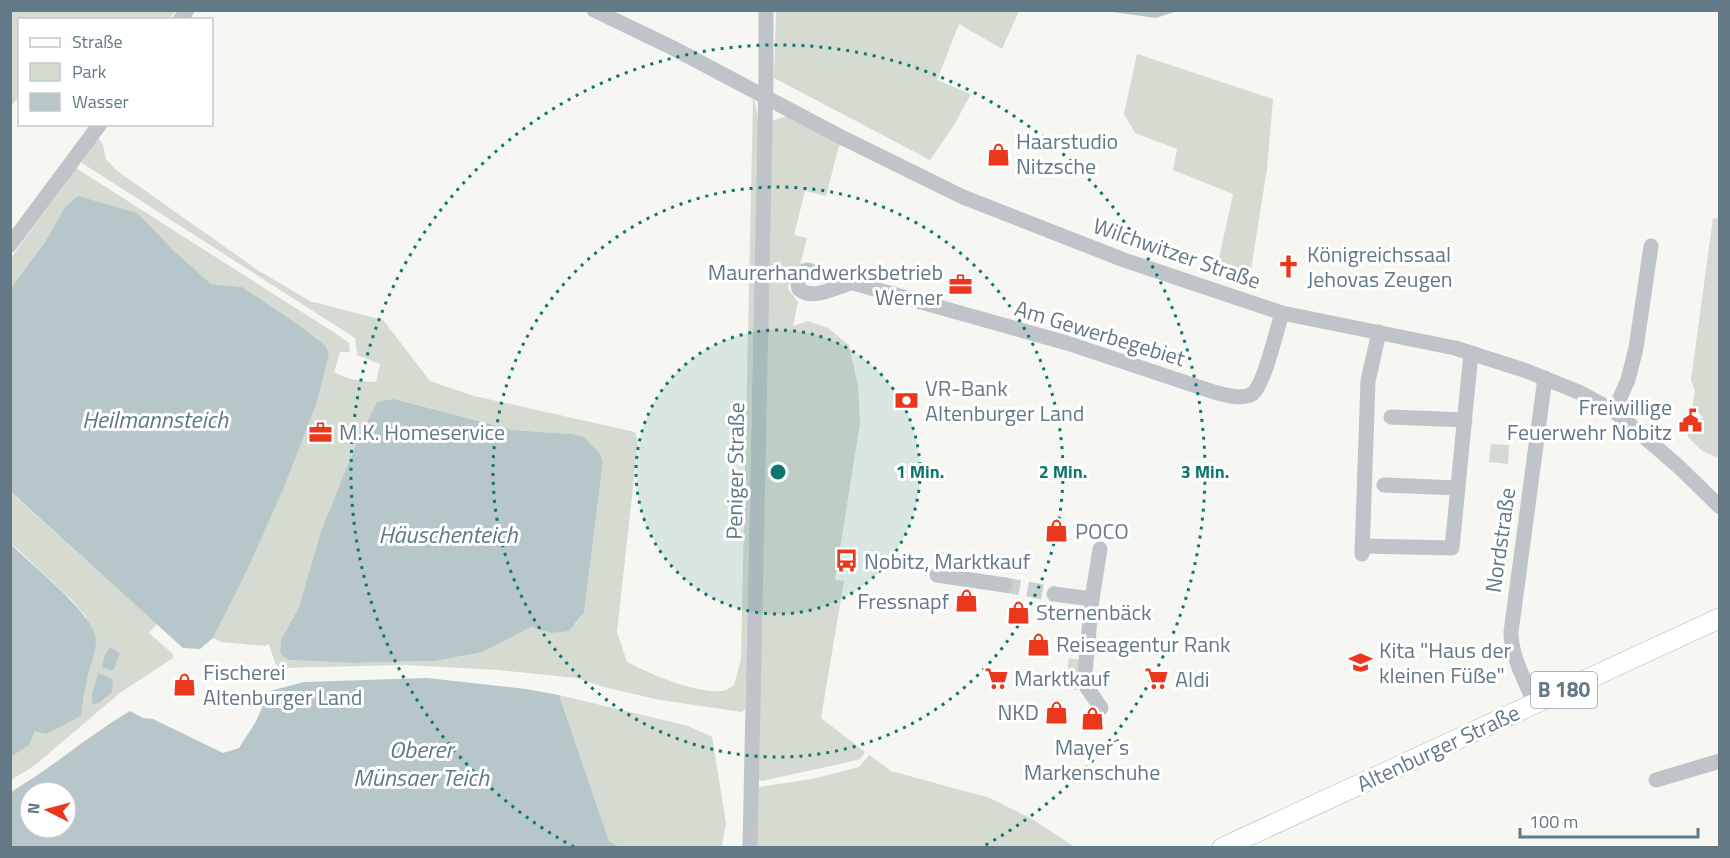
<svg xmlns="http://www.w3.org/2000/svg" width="1730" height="858" font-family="'Titillium Web',sans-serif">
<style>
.green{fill:#d6dbd1;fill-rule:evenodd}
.water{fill:#b7c6c9;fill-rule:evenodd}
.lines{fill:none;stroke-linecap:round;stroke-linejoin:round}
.stream{stroke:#b7c6c9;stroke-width:4}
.minor-tunnel{stroke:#cad0d1;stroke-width:15;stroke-dasharray:15 8;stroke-linecap:butt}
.major-casing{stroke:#b1b8bb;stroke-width:21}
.minor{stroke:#bec4c7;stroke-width:15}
.major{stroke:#fff;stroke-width:20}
.ring{fill:none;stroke:#0f766e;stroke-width:3;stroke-dasharray:3 6}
.labels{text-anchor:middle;stroke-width:6;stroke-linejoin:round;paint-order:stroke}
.shield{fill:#fff;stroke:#92a1aa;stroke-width:1.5}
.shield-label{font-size:21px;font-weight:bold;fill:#637985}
.poi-label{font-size:22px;fill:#637985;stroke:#fff;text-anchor:start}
.street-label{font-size:22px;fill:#637985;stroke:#fff}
.water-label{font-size:24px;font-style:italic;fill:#5f7b81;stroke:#fff}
.centre{fill:#0f766e;stroke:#fff;stroke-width:3}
.ring-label{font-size:18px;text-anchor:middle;font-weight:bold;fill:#0f766e;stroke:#fff;stroke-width:6;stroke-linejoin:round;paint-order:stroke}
</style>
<rect width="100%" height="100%" fill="#f6f6f2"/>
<g class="green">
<polygon points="11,10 176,10 176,11 169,19 20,20 19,96 11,106"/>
<polygon points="776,11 776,10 1019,11 1002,49 959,24 937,80 971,94 954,125 930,160 774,78"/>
<polygon points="1137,54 1273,99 1267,169 1249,282 1216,272 1233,194 1173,170 1177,149 1135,133 1124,114"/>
<path d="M753,98c8,19 4,43 4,63l-11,514 -1,34 -3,3 -82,-12 -56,-13 -27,-9 -78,-8 -93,-5 -127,3 -4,-5 -6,-19 -4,2 -44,-4 -8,-4 31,-61 73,-175 12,-47 -87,-68 -31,-3 -39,-35 -107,-42 -20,35 -34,46v-30l65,-90 262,167 11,8 1,9h-10l-6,20c14,7 26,10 42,10l4,-18 -23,-9 -2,-17 -273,-175c0,-11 9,-17 17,-24l4,6 3,14 10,11 143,101 51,30 73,19 47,61 44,15 161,36 3,10 -21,190 10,30c26,13 66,31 95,29 4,0 9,-4 12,-6l7,-26zM394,399l119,31 58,4 32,28 -19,151 -8,11 -25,9 -20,-6 -48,25 -48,9 -82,2 -63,-3 -9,-20 18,-33 22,-76 34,-84z"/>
<polygon points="788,116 840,142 826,196 805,191 794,235 807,238 800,265 791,272 788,289 798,302 793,326 808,321 828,328 849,345 858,386 860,423 835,580 844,581 821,718 865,752 860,759 853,761 762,781 758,779 771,121"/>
<polygon points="1713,218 1720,219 1719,458 1702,451 1688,437 1688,433 1703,417 1692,407 1695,391 1691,380"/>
<polygon points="1491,444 1509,445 1508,464 1489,462"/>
<polygon points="10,492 157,624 149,633 173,654 173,658 121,692 34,766 11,780 11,757 29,745 35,730 81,716 86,681 86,617 73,601 11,543"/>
<polygon points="1069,658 1082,660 1078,690 1065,688"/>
<polygon points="559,695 688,726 712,737 726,823 722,847 620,847 609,841"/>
<polygon points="869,755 891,771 990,798 1032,819 1075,847 754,848 756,790 759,787 812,779 859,767"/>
</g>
<g class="water">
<polygon points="1106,11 1177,10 1177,11 1156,18"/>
<polygon points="78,196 137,213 172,249 211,284 242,287 297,324 325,345 329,355 317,402 284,487 244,577 213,638 200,649 183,648 11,492 11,288 45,242 65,207"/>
<polygon points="394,399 513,430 571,434 584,437 600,454 603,462 584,613 569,631 551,633 531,627 483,652 435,661 353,663 290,660 283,657 280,652 281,640 299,607 321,531 355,447 377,402"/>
<path d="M10,543c19,21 89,73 86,100 -1,12 -7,25 -9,36 -3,12 -4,25 -6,37l-35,18 -11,-3 -6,14 -18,12z"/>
<polygon points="110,647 120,653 113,671 102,667 105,655"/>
<polygon points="98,673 113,679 112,692 99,703 92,704 92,695"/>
<path d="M427,678l99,11 33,6 50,146 11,6h-609v-55c42,-25 77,-56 119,-81l13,7 10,1 70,34 16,-5 16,-25 15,-32 34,-9zM30,792h36v36h-36z"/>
</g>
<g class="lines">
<polyline class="stream" points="1008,848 1042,848"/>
<polyline class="minor-tunnel" points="1005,585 1054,594"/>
<defs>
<polyline id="major" points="1222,848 1720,618"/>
</defs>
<use href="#major" class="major-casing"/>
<g class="minor">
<polyline points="594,10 673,48 839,136 963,197 1124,260 1282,313 1455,348 1524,370 1581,393 1614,411 1678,466 1720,507"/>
<polyline points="180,20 187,10"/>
<polyline points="10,245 100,124"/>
<path d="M851,283c-15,4 -39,18 -52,6l-2,-12 4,-5 6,-2 260,73 147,49c11,3 27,8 38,2 12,-8 25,-65 30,-81"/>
<polyline points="1614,411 1628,380 1636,348 1651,246"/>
<polyline points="1391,417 1465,420"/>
<polyline points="1384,485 1458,488"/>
<polyline points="1362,546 1452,548 1471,353"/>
<polyline points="1100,549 1092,599 1084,683 1101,708"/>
<polyline points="1362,554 1368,381 1379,332"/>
<polyline points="937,575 1005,585"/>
<polyline points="1054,594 1092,599"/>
<path d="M1535,704c-10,-24 -24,-47 -24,-72l34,-254"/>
<polyline points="1656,780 1720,761"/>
<polyline points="750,848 766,79 766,10"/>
</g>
<use href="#major" class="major"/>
</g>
<circle cx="778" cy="472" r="142" fill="#0f766e" fill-opacity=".12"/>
<g class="ring">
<circle cx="778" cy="472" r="142"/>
<circle cx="778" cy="472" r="285"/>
<path d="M574 847A427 427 0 1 1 982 847"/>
</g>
<defs>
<symbol id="shop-bare" viewBox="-9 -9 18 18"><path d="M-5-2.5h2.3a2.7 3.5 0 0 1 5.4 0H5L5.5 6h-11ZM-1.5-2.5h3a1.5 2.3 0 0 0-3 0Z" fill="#eb381d" stroke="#fff" stroke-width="2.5" paint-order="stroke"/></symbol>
<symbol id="church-bare" viewBox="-9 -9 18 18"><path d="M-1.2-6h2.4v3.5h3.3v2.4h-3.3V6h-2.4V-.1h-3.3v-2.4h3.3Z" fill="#eb381d" stroke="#fff" stroke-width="2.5" paint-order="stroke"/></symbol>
<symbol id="office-bare" viewBox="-9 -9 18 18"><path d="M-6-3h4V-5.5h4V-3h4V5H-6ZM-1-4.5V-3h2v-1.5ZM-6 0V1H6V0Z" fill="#eb381d" stroke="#fff" stroke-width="2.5" paint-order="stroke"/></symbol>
<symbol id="bank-bare" viewBox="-9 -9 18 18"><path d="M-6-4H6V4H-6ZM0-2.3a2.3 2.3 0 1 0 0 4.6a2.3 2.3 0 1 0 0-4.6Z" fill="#eb381d" stroke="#fff" stroke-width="2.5" paint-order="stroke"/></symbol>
<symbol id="civic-bare" viewBox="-9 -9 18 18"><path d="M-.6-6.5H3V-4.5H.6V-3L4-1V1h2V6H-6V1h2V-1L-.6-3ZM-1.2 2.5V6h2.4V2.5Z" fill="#eb381d" stroke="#fff" stroke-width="2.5" paint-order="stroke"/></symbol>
<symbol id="bus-bare" viewBox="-9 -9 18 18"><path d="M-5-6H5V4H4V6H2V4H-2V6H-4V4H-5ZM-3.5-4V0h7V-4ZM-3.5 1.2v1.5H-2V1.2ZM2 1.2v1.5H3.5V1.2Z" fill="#eb381d" stroke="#fff" stroke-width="2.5" paint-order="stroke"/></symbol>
<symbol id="school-bare" viewBox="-9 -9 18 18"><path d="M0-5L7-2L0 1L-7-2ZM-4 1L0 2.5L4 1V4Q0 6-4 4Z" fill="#eb381d" stroke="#fff" stroke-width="2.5" paint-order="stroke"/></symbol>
<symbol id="supermarket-bare" viewBox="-9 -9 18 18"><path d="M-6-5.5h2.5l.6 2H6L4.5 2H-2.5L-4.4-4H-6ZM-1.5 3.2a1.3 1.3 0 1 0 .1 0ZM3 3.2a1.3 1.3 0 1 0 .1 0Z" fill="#eb381d" stroke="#fff" stroke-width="2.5" paint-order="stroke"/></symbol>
</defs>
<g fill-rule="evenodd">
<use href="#shop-bare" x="982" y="138" width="33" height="33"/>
<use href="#church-bare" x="1272" y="250" width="33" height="33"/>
<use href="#office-bare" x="944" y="268" width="33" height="33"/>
<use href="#bank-bare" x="890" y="384" width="33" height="33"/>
<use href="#civic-bare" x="1674" y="404" width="33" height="33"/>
<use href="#office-bare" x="304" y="416" width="33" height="33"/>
<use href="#shop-bare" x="1040" y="514" width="33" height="33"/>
<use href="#bus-bare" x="830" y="544" width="33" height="33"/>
<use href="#shop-bare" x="950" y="584" width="33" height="33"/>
<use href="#shop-bare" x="1002" y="596" width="33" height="33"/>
<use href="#shop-bare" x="1022" y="628" width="33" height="33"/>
<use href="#school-bare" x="1344" y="646" width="33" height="33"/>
<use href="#supermarket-bare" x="980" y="662" width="33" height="33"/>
<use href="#supermarket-bare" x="1140" y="662" width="33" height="33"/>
<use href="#shop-bare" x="168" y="668" width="33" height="33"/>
<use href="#shop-bare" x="1040" y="696" width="33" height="33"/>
<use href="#shop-bare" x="1076" y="702" width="33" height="33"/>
</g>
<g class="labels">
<rect class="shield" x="1531" y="672" width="66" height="36" rx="4.5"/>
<g class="shield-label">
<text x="1564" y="697">B 180</text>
</g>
<g class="poi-label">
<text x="1016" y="149">Haarstudio<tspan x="1016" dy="25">Nitzsche</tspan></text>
<text x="1307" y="262">Königreichssaal<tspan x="1307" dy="25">Jehovas Zeugen</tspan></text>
<text x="943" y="280" text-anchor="end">Maurerhandwerksbetrieb<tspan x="943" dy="25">Werner</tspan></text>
<text x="925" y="396">VR-Bank<tspan x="925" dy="25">Altenburger Land</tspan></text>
<text x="1672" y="415" text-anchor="end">Freiwillige<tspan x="1672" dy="25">Feuerwehr Nobitz</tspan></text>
<text x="339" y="440">M.K. Homeservice</text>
<text x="1075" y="539">POCO</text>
<text x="864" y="569">Nobitz, Marktkauf</text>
<text x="949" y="609" text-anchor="end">Fressnapf</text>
<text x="1036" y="620">Sternenbäck</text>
<text x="1056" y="652">Reiseagentur Rank</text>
<text x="1379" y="658">Kita "Haus der<tspan x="1379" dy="25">kleinen Füße"</tspan></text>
<text x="203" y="680">Fischerei<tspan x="203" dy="25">Altenburger Land</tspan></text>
<text x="1014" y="686">Marktkauf</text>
<text x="1175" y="687">Aldi</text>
<text x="1039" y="720" text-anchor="end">NKD</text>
<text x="1092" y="755" text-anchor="middle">Mayer´s<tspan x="1092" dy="25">Markenschuhe</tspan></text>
</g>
<g class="street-label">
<text transform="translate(1177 253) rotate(19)" y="8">Wilchwitzer Straße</text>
<text transform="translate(1100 333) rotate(17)" y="8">Am Gewerbegebiet</text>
<text transform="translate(735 471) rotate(-89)" y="8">Peniger Straße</text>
<text transform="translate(1500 540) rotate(-82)" y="8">Nordstraße</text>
<text transform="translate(1438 748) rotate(-25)" y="8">Altenburger Straße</text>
</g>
<g class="water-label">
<text x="155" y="428">Heilmannsteich</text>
<text x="448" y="543">Häuschenteich</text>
<text x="421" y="758">Oberer<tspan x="421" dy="28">Münsaer Teich</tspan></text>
</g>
</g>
<circle cx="778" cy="472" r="9" class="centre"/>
<g class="ring-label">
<text x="920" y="478">1 Min.</text>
<text x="1063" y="478">2 Min.</text>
<text x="1205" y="478">3 Min.</text>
</g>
<rect width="1730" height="858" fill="none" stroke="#637985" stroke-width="24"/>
<rect x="18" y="18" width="195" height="108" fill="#ffffff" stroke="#c1c9ce" stroke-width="1.5"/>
<rect x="30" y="38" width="30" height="9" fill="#ffffff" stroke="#c1c9ce" stroke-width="1.5"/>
<text x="72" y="48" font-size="18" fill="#637985">Straße</text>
<rect x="30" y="63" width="30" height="18" fill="#d6dbd1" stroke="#c1c9ce" stroke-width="1.5"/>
<text x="72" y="78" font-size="18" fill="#637985">Park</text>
<rect x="30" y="93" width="30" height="18" fill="#b7c6c9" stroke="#c1c9ce" stroke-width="1.5"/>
<text x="72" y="108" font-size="18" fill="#637985">Wasser</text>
<g transform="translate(48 810) rotate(276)"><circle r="28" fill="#ffffff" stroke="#c1c9ce" stroke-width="1.5"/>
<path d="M0-4.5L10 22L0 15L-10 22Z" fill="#eb381d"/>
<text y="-9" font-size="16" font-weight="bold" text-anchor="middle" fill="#637985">N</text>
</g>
<path d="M1520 828v9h178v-9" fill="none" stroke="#637985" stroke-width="3"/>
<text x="1529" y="828" font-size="18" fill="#637985" stroke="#ffffff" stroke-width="4.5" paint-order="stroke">100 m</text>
</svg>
